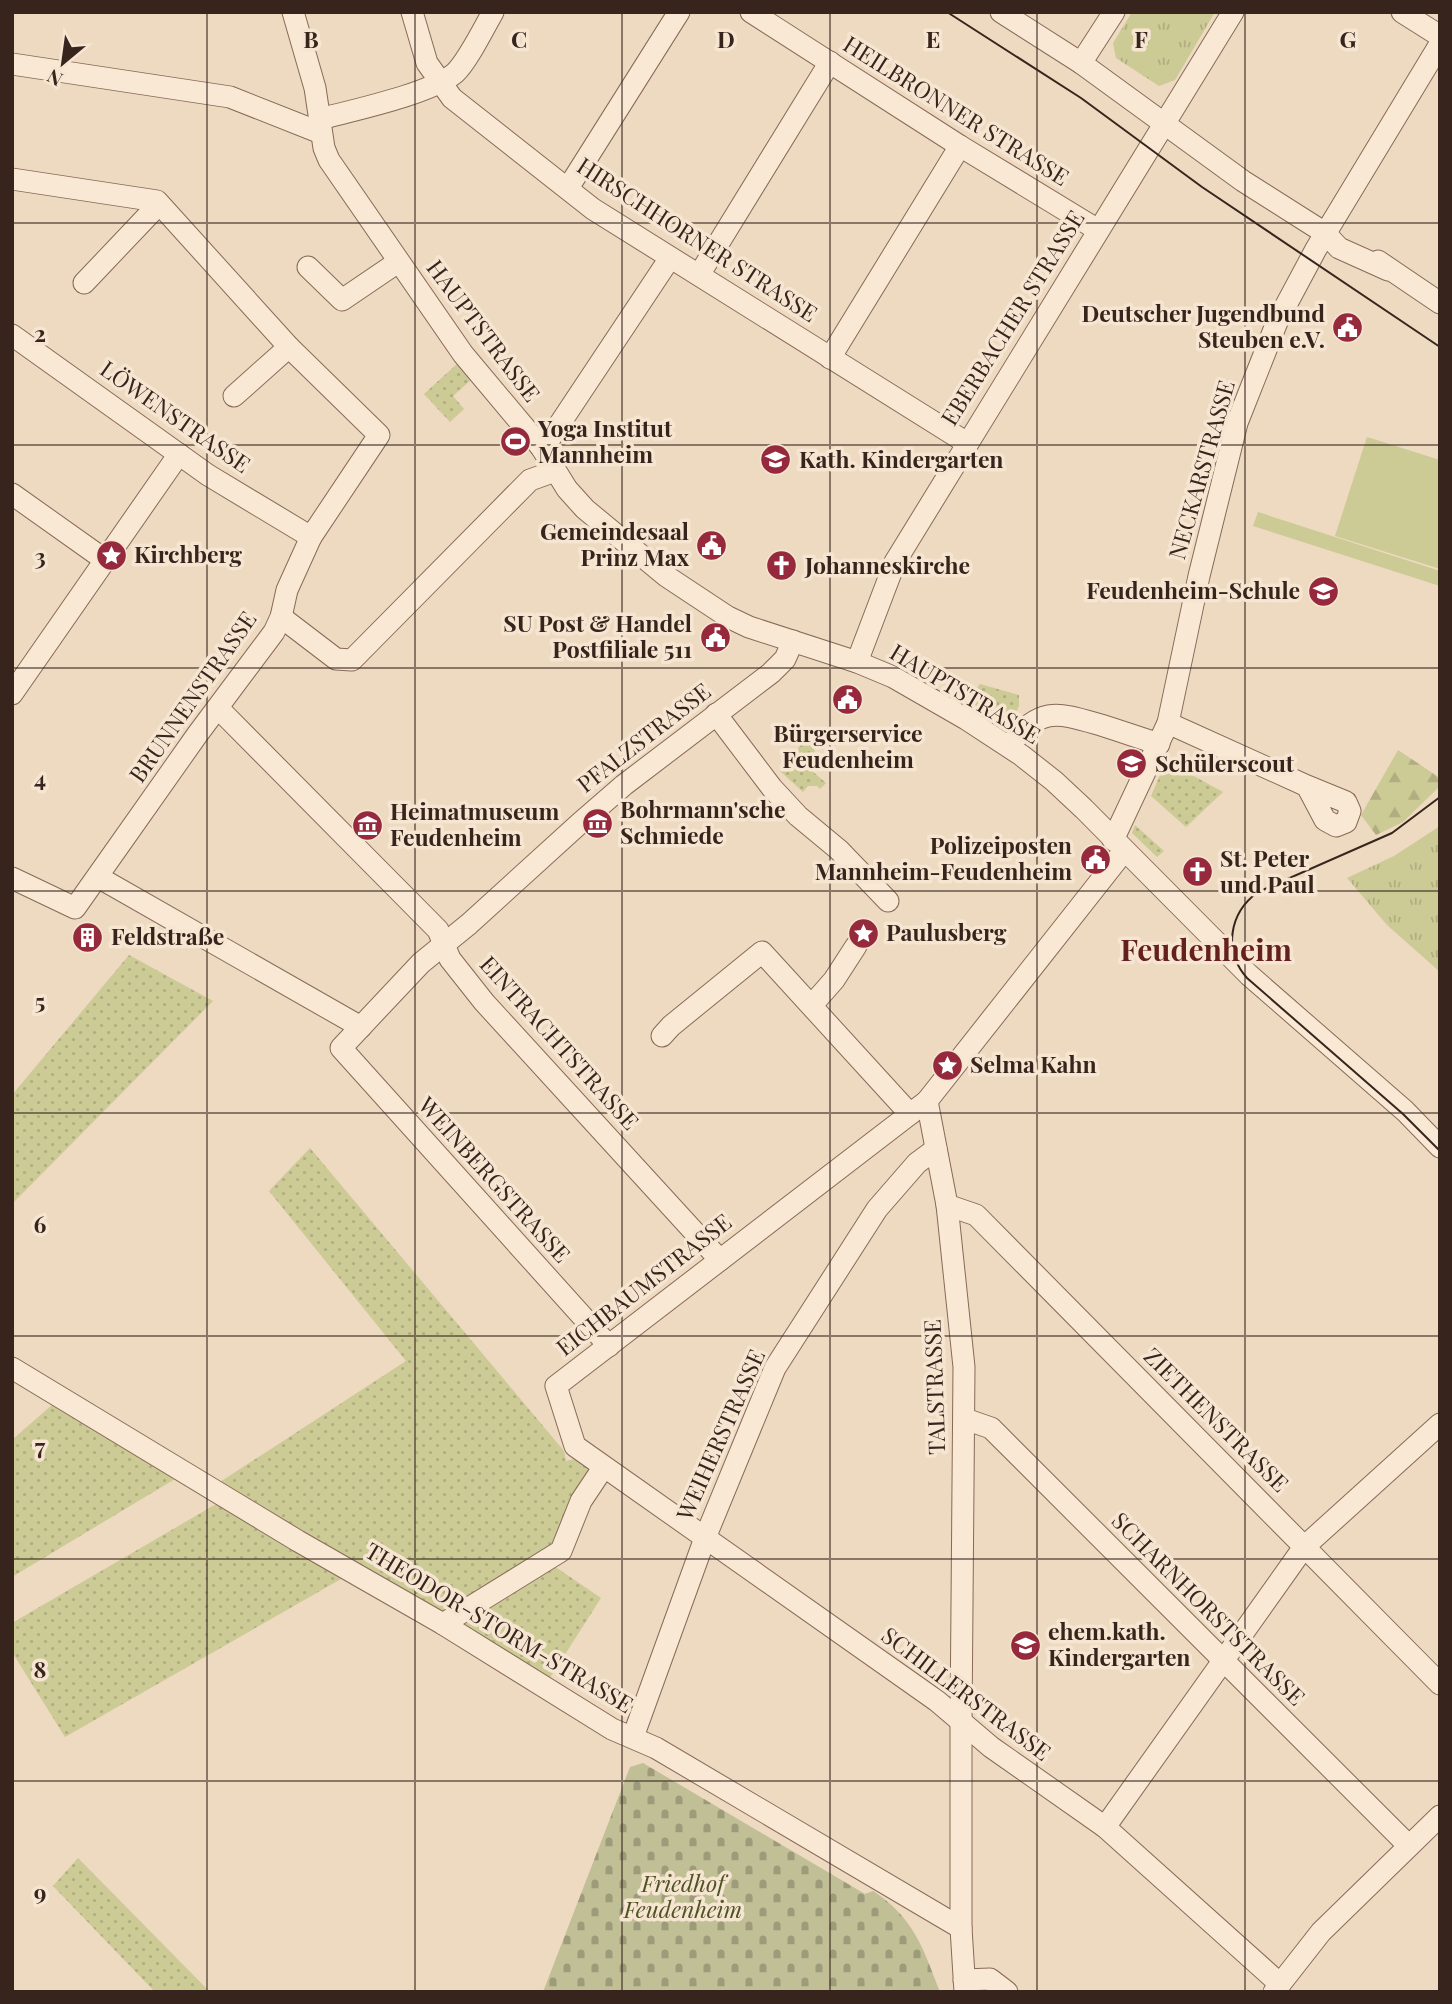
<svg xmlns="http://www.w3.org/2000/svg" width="1452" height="2004" font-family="'Playfair Display',serif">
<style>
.grass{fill:url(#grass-dots)}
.forest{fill:url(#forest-firs)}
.cemetery{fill:url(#cemetery-stones)}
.park{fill:url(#park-tufts)}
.pitch{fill:#ccca95}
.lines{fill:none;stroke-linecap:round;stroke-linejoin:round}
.minor-casing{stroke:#876a59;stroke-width:23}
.minor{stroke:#f9e8d4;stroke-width:21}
.tram{stroke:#37251d;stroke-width:2}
.grid{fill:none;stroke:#37251d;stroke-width:2;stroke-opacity:0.55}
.labels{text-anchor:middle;stroke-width:7;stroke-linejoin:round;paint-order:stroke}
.street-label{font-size:23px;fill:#37251d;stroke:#f5e5d1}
.poi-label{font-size:23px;font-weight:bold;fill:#37251d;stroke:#f5e5d1;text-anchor:start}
.park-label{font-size:23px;font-style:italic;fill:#4f5324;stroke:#f5e5d1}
.district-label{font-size:30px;font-weight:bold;fill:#63201c;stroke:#f5e5d1}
.grid-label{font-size:23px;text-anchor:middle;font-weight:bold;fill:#37251d;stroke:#f5e5d1;stroke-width:7;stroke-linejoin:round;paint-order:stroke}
</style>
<defs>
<pattern id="grass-dots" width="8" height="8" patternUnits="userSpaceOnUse" patternTransform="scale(1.75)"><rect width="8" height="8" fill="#ccca95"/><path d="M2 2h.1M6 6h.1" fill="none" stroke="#b0ad80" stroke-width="1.8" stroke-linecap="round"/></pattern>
<pattern id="forest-firs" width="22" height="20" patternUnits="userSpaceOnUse" patternTransform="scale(1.75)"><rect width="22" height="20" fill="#ccca95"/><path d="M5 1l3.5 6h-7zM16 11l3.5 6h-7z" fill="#b0ad80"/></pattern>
<pattern id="cemetery-stones" width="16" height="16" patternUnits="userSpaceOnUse" patternTransform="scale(1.75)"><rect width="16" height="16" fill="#c0bf95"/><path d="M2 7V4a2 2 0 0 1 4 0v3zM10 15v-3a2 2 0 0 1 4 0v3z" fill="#9d9b79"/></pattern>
<pattern id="park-tufts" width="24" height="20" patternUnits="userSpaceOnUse" patternTransform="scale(1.75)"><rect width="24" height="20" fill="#ccca95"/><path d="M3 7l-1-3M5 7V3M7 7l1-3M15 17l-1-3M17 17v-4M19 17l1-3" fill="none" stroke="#b0ad80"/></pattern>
</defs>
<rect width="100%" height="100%" fill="#eed9c1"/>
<g class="grass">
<polygon points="458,363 472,379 453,396 464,409 450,422 424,394"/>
<polygon points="980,684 1019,695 1019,706 1013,718 966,703"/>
<polygon points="805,736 815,751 805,765 826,783 820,789 817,786 808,786 803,792 780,771 794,756"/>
<polygon points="1166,761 1223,792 1186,827 1151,796"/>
<polygon points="1135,825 1164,851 1157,857 1132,833"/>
<polygon points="129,955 213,1001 12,1204 12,1095"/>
<polygon points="310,1148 564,1451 566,1461 583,1457 592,1464 554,1566 601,1598 546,1684 217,1484 406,1361 269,1191"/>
<polygon points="53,1404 180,1476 12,1577 12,1440"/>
<polygon points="223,1500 348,1575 65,1737 12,1652 12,1623"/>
<polygon points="78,1858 210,1992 155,1992 53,1886"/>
</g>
<polygon class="forest" points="1398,750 1440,778 1440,786 1403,822 1376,835 1361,815"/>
<path class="cemetery" d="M643,1763l222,131 8,-3c41,27 50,57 67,101h-397l87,-225z"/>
<g class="park">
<polygon points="1132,12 1215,12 1175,80 1159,86 1116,58 1113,43"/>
<polygon points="1440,826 1440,972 1387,925 1347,878 1394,856"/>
</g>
<g class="pitch">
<polygon points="1367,437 1440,460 1440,569 1335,536"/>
<polygon points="1258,512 1440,571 1440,586 1253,526"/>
</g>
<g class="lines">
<defs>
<g id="minor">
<polyline points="293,12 315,88 324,148 329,160 463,354 541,447 567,489 585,509 666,576 728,617 749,627 857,662 893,677 966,719 1021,755 1054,781 1084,809 1249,975 1405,1111 1440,1147"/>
<polyline points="412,12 427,63 452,98 593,209 967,443"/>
<polyline points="751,12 960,146 1098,230"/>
<polyline points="1001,12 1081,63 1243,181 1325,233 1339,248 1388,270"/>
<polyline points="1402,12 1440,36"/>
<polyline points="1081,63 1114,12"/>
<polyline points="12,64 230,97 321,133"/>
<path d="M320,119c34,-9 110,-25 135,-46 12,-11 29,-45 38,-61"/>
<polyline points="12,179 157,201 289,347 379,435 311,537 287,590 281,617 274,632 197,735 75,908 12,878"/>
<polyline points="568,188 679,12"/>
<polyline points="1378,261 1440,303"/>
<polyline points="308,267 342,300 398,262"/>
<polyline points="699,275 830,62"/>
<polyline points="84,283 159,204"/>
<polyline points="12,335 208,475 311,537"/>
<polyline points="830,358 960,146"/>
<polyline points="234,396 289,347"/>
<polyline points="541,447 551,437 670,258"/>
<polyline points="12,494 105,560"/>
<polyline points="281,617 336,659 352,660 530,480 555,471"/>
<polyline points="857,662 895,562 1233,12"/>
<polyline points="12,694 179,454"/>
<polyline points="218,708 438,930 450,959 484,1002 720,1260"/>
<polyline points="716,714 772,788 798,816 839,850 888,901"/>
<polyline points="1168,723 1307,786 1325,820 1336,826 1346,822 1350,811 1346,802 1307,786"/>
<path d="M1009,746c32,-40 47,-34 92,-21 19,6 39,13 58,19"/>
<polyline points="1113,840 1168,723 1199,576 1237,423 1277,322 1316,249 1440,44"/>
<polyline points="98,877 361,1027"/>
<polyline points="812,1005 834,980 856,946"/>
<polyline points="662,1036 671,1026 762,952 910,1114"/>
<polyline points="927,1101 556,1386 575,1446 937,1701 991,1747 1105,1827 1280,1984"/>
<polyline points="947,1205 976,1215 1440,1684"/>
<polyline points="609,1346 341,1048 421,963 469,924 579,824 624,785 771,673 785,659 793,641"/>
<polyline points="12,1368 298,1541 443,1624 612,1729 656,1748 961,1928"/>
<polyline points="965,1419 991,1428 1408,1845"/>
<polyline points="443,1624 561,1551 581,1501 603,1468"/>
<polyline points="633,1737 705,1538 775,1368 877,1209 917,1163 936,1149"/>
<polyline points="1105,1827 1304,1547 1440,1424"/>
<polyline points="964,1980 990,1979 1007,1992"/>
<polyline points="965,1992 961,1928 961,1722 964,1367 947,1205 927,1101 1124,851"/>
<polyline points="1274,1992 1321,1932 1440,1816"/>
</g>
</defs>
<use href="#minor" class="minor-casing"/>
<use href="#minor" class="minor"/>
<g class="tram">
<polyline points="947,12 1081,98 1202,187 1440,347"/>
<path d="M1440,797l-48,36 -134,59c-29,21 -35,59 -11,86l156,136 37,37"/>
</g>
</g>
<path class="grid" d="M207,12v1980M415,12v1980M622,12v1980M830,12v1980M1037,12v1980M1245,12v1980M12,223h1428M12,445h1428M12,668h1428M12,891h1428M12,1113h1428M12,1336h1428M12,1559h1428M12,1781h1428"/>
<defs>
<symbol id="civic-disc" viewBox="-11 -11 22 22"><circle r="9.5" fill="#96293b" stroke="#f5e5d1"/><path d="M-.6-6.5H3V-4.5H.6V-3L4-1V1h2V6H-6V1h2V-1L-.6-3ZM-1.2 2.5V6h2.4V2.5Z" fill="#fff"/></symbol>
<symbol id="stadium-disc" viewBox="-11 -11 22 22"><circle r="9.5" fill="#96293b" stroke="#f5e5d1"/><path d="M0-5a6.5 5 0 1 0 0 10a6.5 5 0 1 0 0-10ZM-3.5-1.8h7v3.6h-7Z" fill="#fff"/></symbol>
<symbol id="school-disc" viewBox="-11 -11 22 22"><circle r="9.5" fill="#96293b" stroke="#f5e5d1"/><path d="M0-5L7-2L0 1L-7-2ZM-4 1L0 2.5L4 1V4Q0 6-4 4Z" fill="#fff"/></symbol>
<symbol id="sight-disc" viewBox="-11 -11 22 22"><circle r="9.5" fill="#96293b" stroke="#f5e5d1"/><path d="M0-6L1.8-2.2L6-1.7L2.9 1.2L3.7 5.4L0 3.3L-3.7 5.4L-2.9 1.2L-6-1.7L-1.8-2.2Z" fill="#fff"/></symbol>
<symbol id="church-disc" viewBox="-11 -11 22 22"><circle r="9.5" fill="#96293b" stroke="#f5e5d1"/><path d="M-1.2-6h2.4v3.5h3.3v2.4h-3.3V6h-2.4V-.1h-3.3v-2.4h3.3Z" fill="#fff"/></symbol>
<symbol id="museum-disc" viewBox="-11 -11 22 22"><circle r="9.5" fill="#96293b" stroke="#f5e5d1"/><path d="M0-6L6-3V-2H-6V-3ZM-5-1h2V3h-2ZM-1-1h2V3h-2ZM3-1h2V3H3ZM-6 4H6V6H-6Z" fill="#fff"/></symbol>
<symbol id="building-disc" viewBox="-11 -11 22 22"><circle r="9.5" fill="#96293b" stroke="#f5e5d1"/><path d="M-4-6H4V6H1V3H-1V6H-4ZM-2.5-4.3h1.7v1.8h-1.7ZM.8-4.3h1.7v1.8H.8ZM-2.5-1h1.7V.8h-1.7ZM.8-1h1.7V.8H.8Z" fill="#fff"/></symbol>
</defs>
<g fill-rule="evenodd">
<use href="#civic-disc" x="1330" y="310" width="35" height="35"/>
<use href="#stadium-disc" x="498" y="424" width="35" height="35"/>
<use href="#school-disc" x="758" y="442" width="35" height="35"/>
<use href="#civic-disc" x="694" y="528" width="35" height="35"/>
<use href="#sight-disc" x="94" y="538" width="35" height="35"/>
<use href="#church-disc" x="764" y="548" width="35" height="35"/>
<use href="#school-disc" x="1306" y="574" width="35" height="35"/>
<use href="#civic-disc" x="698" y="620" width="35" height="35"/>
<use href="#civic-disc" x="830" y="682" width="35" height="35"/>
<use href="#school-disc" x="1114" y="746" width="35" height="35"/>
<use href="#museum-disc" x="580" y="806" width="35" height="35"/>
<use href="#museum-disc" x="350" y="808" width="35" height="35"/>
<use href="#civic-disc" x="1078" y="842" width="35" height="35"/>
<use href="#church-disc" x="1180" y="854" width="35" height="35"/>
<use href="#sight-disc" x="846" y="916" width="35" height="35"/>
<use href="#building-disc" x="70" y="920" width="35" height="35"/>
<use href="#sight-disc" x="930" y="1048" width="35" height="35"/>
<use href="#school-disc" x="1008" y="1628" width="35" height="35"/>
</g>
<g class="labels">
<g class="street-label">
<text transform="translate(956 111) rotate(32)" y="8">HEILBRONNER STRASSE</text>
<text transform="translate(697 240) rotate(33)" y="8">HIRSCHHORNER STRASSE</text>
<text transform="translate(1013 318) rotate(-58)" y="8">EBERBACHER STRASSE</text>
<text transform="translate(483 331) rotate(53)" y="8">HAUPTSTRASSE</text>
<text transform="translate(175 417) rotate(35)" y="8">LÖWENSTRASSE</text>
<text transform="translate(1202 470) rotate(-74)" y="8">NECKARSTRASSE</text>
<text transform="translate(965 694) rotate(31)" y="8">HAUPTSTRASSE</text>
<text transform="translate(193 697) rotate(-55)" y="8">BRUNNENSTRASSE</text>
<text transform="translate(644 738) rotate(-38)" y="8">PFALZSTRASSE</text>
<text transform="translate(559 1043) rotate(48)" y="8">EINTRACHTSTRASSE</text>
<text transform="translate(494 1180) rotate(48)" y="8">WEINBERGSTRASSE</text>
<text transform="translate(644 1285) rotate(-38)" y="8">EICHBAUMSTRASSE</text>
<text transform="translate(935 1387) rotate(-92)" y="8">TALSTRASSE</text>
<text transform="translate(1216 1420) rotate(45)" y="8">ZIETHENSTRASSE</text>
<text transform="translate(721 1435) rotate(-66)" y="8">WEIHERSTRASSE</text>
<text transform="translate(1208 1609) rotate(45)" y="8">SCHARNHORSTSTRASSE</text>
<text transform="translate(499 1628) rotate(31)" y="8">THEODOR-STORM-STRASSE</text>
<text transform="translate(966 1694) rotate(37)" y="8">SCHILLERSTRASSE</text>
</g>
<g class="poi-label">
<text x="1325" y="322" text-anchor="end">Deutscher Jugendbund<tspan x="1325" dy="26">Steuben e.V.</tspan></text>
<text x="538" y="437">Yoga Institut<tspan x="538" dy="26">Mannheim</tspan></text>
<text x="799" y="468">Kath. Kindergarten</text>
<text x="689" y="540" text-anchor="end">Gemeindesaal<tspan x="689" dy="26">Prinz Max</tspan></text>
<text x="134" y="563">Kirchberg</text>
<text x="805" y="574">Johanneskirche</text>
<text x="1300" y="599" text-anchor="end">Feudenheim-Schule</text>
<text x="692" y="632" text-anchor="end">SU Post &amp; Handel<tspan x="692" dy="26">Postfiliale 511</tspan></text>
<text x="848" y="742" text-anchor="middle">Bürgerservice<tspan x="848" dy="26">Feudenheim</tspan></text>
<text x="1155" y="772">Schülerscout</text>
<text x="620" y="818">Bohrmann'sche<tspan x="620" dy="26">Schmiede</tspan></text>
<text x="390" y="820">Heimatmuseum<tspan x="390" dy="26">Feudenheim</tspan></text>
<text x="1072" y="854" text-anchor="end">Polizeiposten<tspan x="1072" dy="26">Mannheim-Feudenheim</tspan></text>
<text x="1220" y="867">St. Peter<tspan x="1220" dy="26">und Paul</tspan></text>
<text x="886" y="941">Paulusberg</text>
<text x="111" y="945">Feldstraße</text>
<text x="970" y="1073">Selma Kahn</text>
<text x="1048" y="1640">ehem.kath.<tspan x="1048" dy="26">Kindergarten</tspan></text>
</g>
<g class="park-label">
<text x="683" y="1892">Friedhof<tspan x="683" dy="26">Feudenheim</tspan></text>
</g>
<g class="district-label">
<text x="1206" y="961">Feudenheim</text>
</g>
</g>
<g class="grid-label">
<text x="311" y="48">B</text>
<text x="519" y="48">C</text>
<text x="726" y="48">D</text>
<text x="933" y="48">E</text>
<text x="1141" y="48">F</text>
<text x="1348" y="48">G</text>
<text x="40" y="342">2</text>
<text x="40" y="565">3</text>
<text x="40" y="787">4</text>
<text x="40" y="1010">5</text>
<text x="40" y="1233">6</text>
<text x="40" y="1455">7</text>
<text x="40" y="1678">8</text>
<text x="40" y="1901">9</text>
</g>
<rect width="1452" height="2004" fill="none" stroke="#37251d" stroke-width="28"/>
<g transform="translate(63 63) rotate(209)" stroke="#f5e5d1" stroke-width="5" paint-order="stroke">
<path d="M0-5L12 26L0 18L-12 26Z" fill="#37251d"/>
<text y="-10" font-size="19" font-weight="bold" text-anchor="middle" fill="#37251d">N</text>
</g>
</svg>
